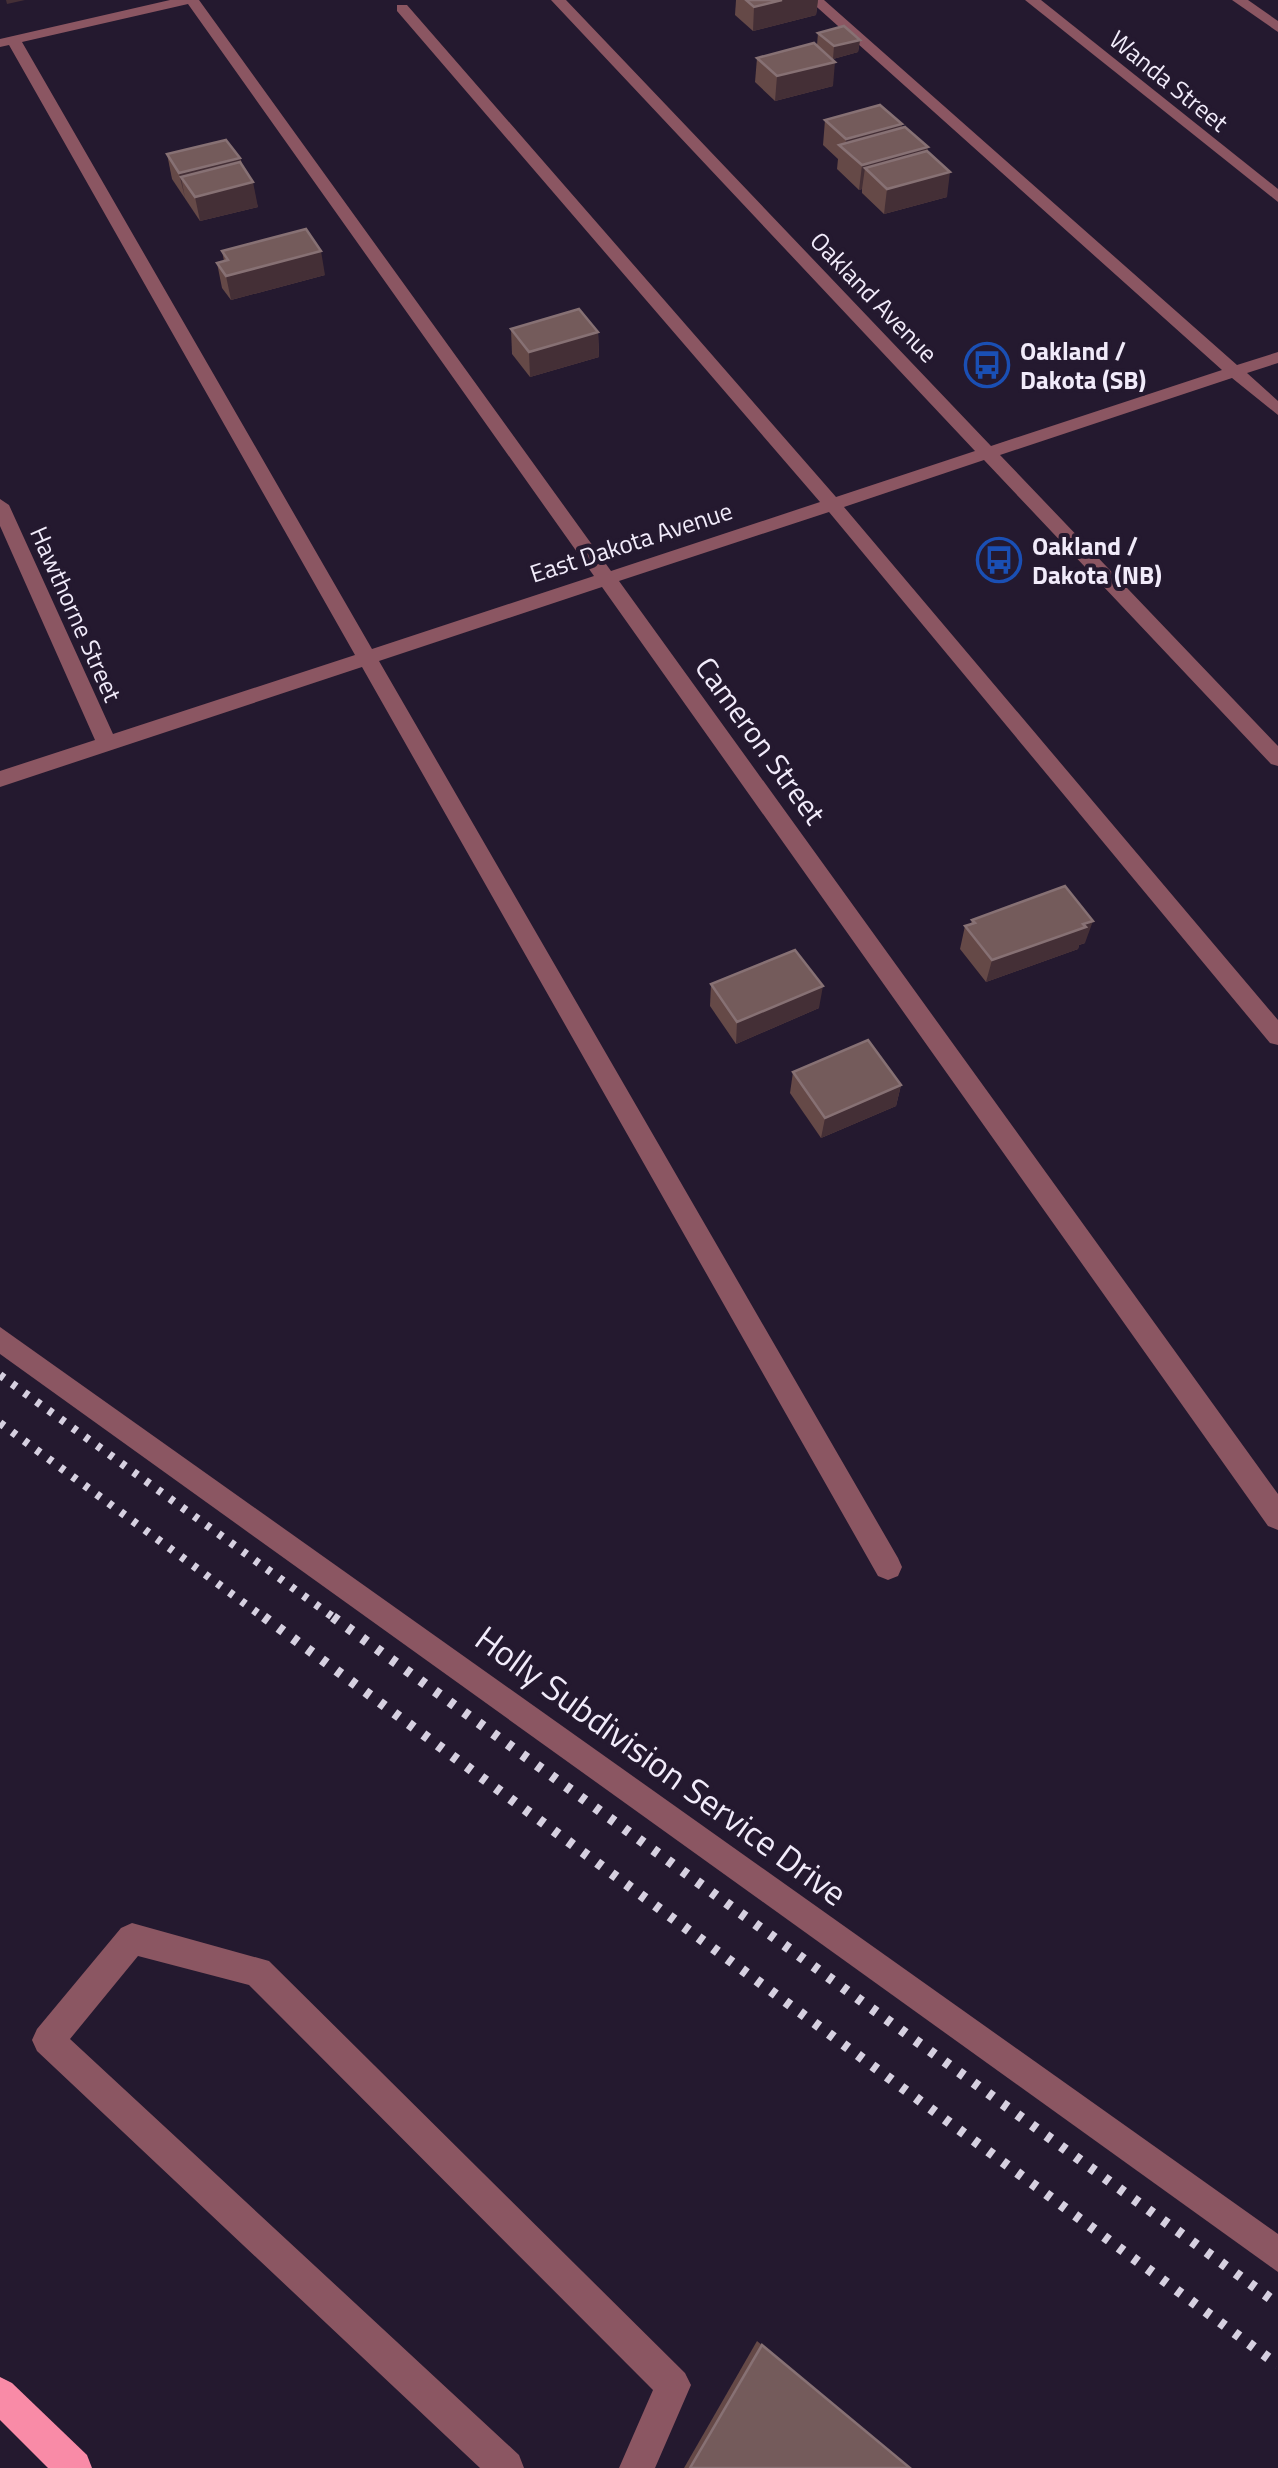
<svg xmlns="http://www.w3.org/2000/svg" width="1278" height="2468" font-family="'Titillium Web',sans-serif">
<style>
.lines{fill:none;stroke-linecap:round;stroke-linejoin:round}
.minor{fill:#8b5662;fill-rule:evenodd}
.major{fill:#f98ba7;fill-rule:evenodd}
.rail-far1{stroke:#d6d0e0;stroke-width:8;stroke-dasharray:5 10;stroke-linecap:butt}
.rail{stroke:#d6d0e0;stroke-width:10;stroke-dasharray:6 12;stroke-linecap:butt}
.wall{fill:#654947}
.shaded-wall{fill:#442f36}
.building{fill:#745b5b;stroke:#877174;stroke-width:2.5}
.labels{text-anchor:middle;stroke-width:8;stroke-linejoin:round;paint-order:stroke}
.far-street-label{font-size:25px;fill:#f1ebfa;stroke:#24192f}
.far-poi-label{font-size:25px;font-weight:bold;fill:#f1ebfa;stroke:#24192f;text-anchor:start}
.street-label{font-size:30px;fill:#f1ebfa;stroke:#24192f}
.near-street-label{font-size:35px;fill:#f1ebfa;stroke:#24192f}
</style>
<rect width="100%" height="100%" fill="#24192f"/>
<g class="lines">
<g class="minor">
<path d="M170,0h29l412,571 209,-69 -423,-491v-6h10l429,492 139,-46 -424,-451h15l425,446 231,-76 -413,-370h15l413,365 41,-13v11l-31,10 31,28v14l-46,-37 -232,77 278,291v20l-7,-2 -287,-304 -140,47 434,513v25l-8,-2 -441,-531 -210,69 659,913v36l-10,-4 -666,-939 -223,74 519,897 4,9 -4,9 -10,4 -10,-4 -516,-909 -362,120v-16l95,-31 -95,-214v-27l9,6 104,229 242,-79 -346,-610 -9,2v-8zM188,4l406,572 -222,73 -350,-607z"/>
<polygon points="1025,0 1041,0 1278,189 1278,202"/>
<polygon points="1232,0 1248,0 1278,21 1278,32"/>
<polygon points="0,1327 1278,2234 1278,2272 0,1354"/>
<polygon points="132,1923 269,1961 685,2373 691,2385 655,2468 619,2468 653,2390 249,1985 138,1956 70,2039 519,2455 524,2468 480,2468 37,2051 32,2040 37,2029 121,1928"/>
</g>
<polygon class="major" points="0,2377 12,2383 87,2455 92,2468 48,2468 0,2420"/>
<g class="rail-far1">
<polyline points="0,1375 337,1620"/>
<polyline points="0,1423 267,1620"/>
</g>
<g class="rail">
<polyline points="264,1617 1278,2365"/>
<polyline points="333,1617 1278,2304"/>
</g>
</g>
<g class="wall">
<polygon points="736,0 818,0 816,15 753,31 735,15"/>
<polygon points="818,33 860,40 858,52 833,59 817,45"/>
<polygon points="757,58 833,86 775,101 755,82"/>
<polygon points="825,120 902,124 901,128 927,151 947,197 884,214 862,193 862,189 859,190 837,169 838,159 823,145"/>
<polygon points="167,154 240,158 258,207 200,221 172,179"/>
<polygon points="222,251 325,275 231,300 222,288 217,263 224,261"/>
<polygon points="511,329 598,332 599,357 530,377 512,354"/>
<polygon points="972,920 1085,943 1079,945 1078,949 986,982 960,949 965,926 971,924"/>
<polygon points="711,984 819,1008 736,1044 710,1006"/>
<polygon points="793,1072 901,1085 896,1106 821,1138 790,1093"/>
<polygon points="757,2341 910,2468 684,2468"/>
</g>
<g class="shaded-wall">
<polygon points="6,0 25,0 7,4"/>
<polygon points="782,0 818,0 816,15 753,31 754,7"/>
<polygon points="860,40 858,52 833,59 834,46"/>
<polygon points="835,62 833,86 775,101 777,76"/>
<polygon points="902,124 899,149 845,150 846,139"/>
<polygon points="928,147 924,172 865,168 862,189 859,190 862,165"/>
<polygon points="240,158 244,183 181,177 185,198 179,173"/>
<polygon points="950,172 947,197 884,214 887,189"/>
<polygon points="253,182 258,207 200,221 195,197"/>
<polygon points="321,251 325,275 231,300 226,276"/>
<polygon points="598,332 599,357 530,377 529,352"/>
<polygon points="1093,921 1085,943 1079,945 1078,949 986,982 992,960"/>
<polygon points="823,986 819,1008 736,1044 737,1022"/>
<polygon points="901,1085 896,1106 821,1138 825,1118"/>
</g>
<g class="building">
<polygon points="746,0 782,0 754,7"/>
<polygon points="844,26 860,40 834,46 818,33"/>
<polygon points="814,43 835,62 777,76 757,58"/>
<polygon points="880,105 902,124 846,139 825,120"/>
<polygon points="905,127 928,147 862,165 839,145"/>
<polygon points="226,140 240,158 179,173 167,154"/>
<polygon points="927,151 950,172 887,189 865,168"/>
<polygon points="240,162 253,182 195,197 181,177"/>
<polygon points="306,229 321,251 226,276 217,263 228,260 222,251"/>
<polygon points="579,309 598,332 529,352 511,329"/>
<polygon points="1065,886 1093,921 1083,924 1086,927 992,960 965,926 975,923 972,920"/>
<polygon points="795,950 823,986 737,1022 711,984"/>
<polygon points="868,1040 901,1085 825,1118 793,1072"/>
<polygon points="762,2345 910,2468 690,2468"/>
</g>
<defs>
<symbol id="bus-ring" viewBox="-11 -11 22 22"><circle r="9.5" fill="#24192f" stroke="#1a4fb4" stroke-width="1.5"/><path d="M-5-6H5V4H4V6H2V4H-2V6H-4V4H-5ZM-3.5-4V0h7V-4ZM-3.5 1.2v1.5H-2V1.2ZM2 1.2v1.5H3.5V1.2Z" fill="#1a4fb4"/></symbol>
</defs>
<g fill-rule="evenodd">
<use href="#bus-ring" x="962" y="340" width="50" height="50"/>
<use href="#bus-ring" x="974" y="535" width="50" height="50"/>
</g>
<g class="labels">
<g class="far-street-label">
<text transform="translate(1169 81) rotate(39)" y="9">Wanda Street</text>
<text transform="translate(874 297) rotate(46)" y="9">Oakland Avenue</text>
<text transform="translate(631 542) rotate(-18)" y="9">East Dakota Avenue</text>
<text transform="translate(76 614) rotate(66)" y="9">Hawthorne Street</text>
</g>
<g class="far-poi-label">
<text x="1020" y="360">Oakland /<tspan x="1020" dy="29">Dakota (SB)</tspan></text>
<text x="1032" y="555">Oakland /<tspan x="1032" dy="29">Dakota (NB)</tspan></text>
</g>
<g class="street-label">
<text transform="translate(760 741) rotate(54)" y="10">Cameron Street</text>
</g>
<g class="near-street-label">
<text transform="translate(661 1766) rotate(36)" y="12">Holly Subdivision Service Drive</text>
</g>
</g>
</svg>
